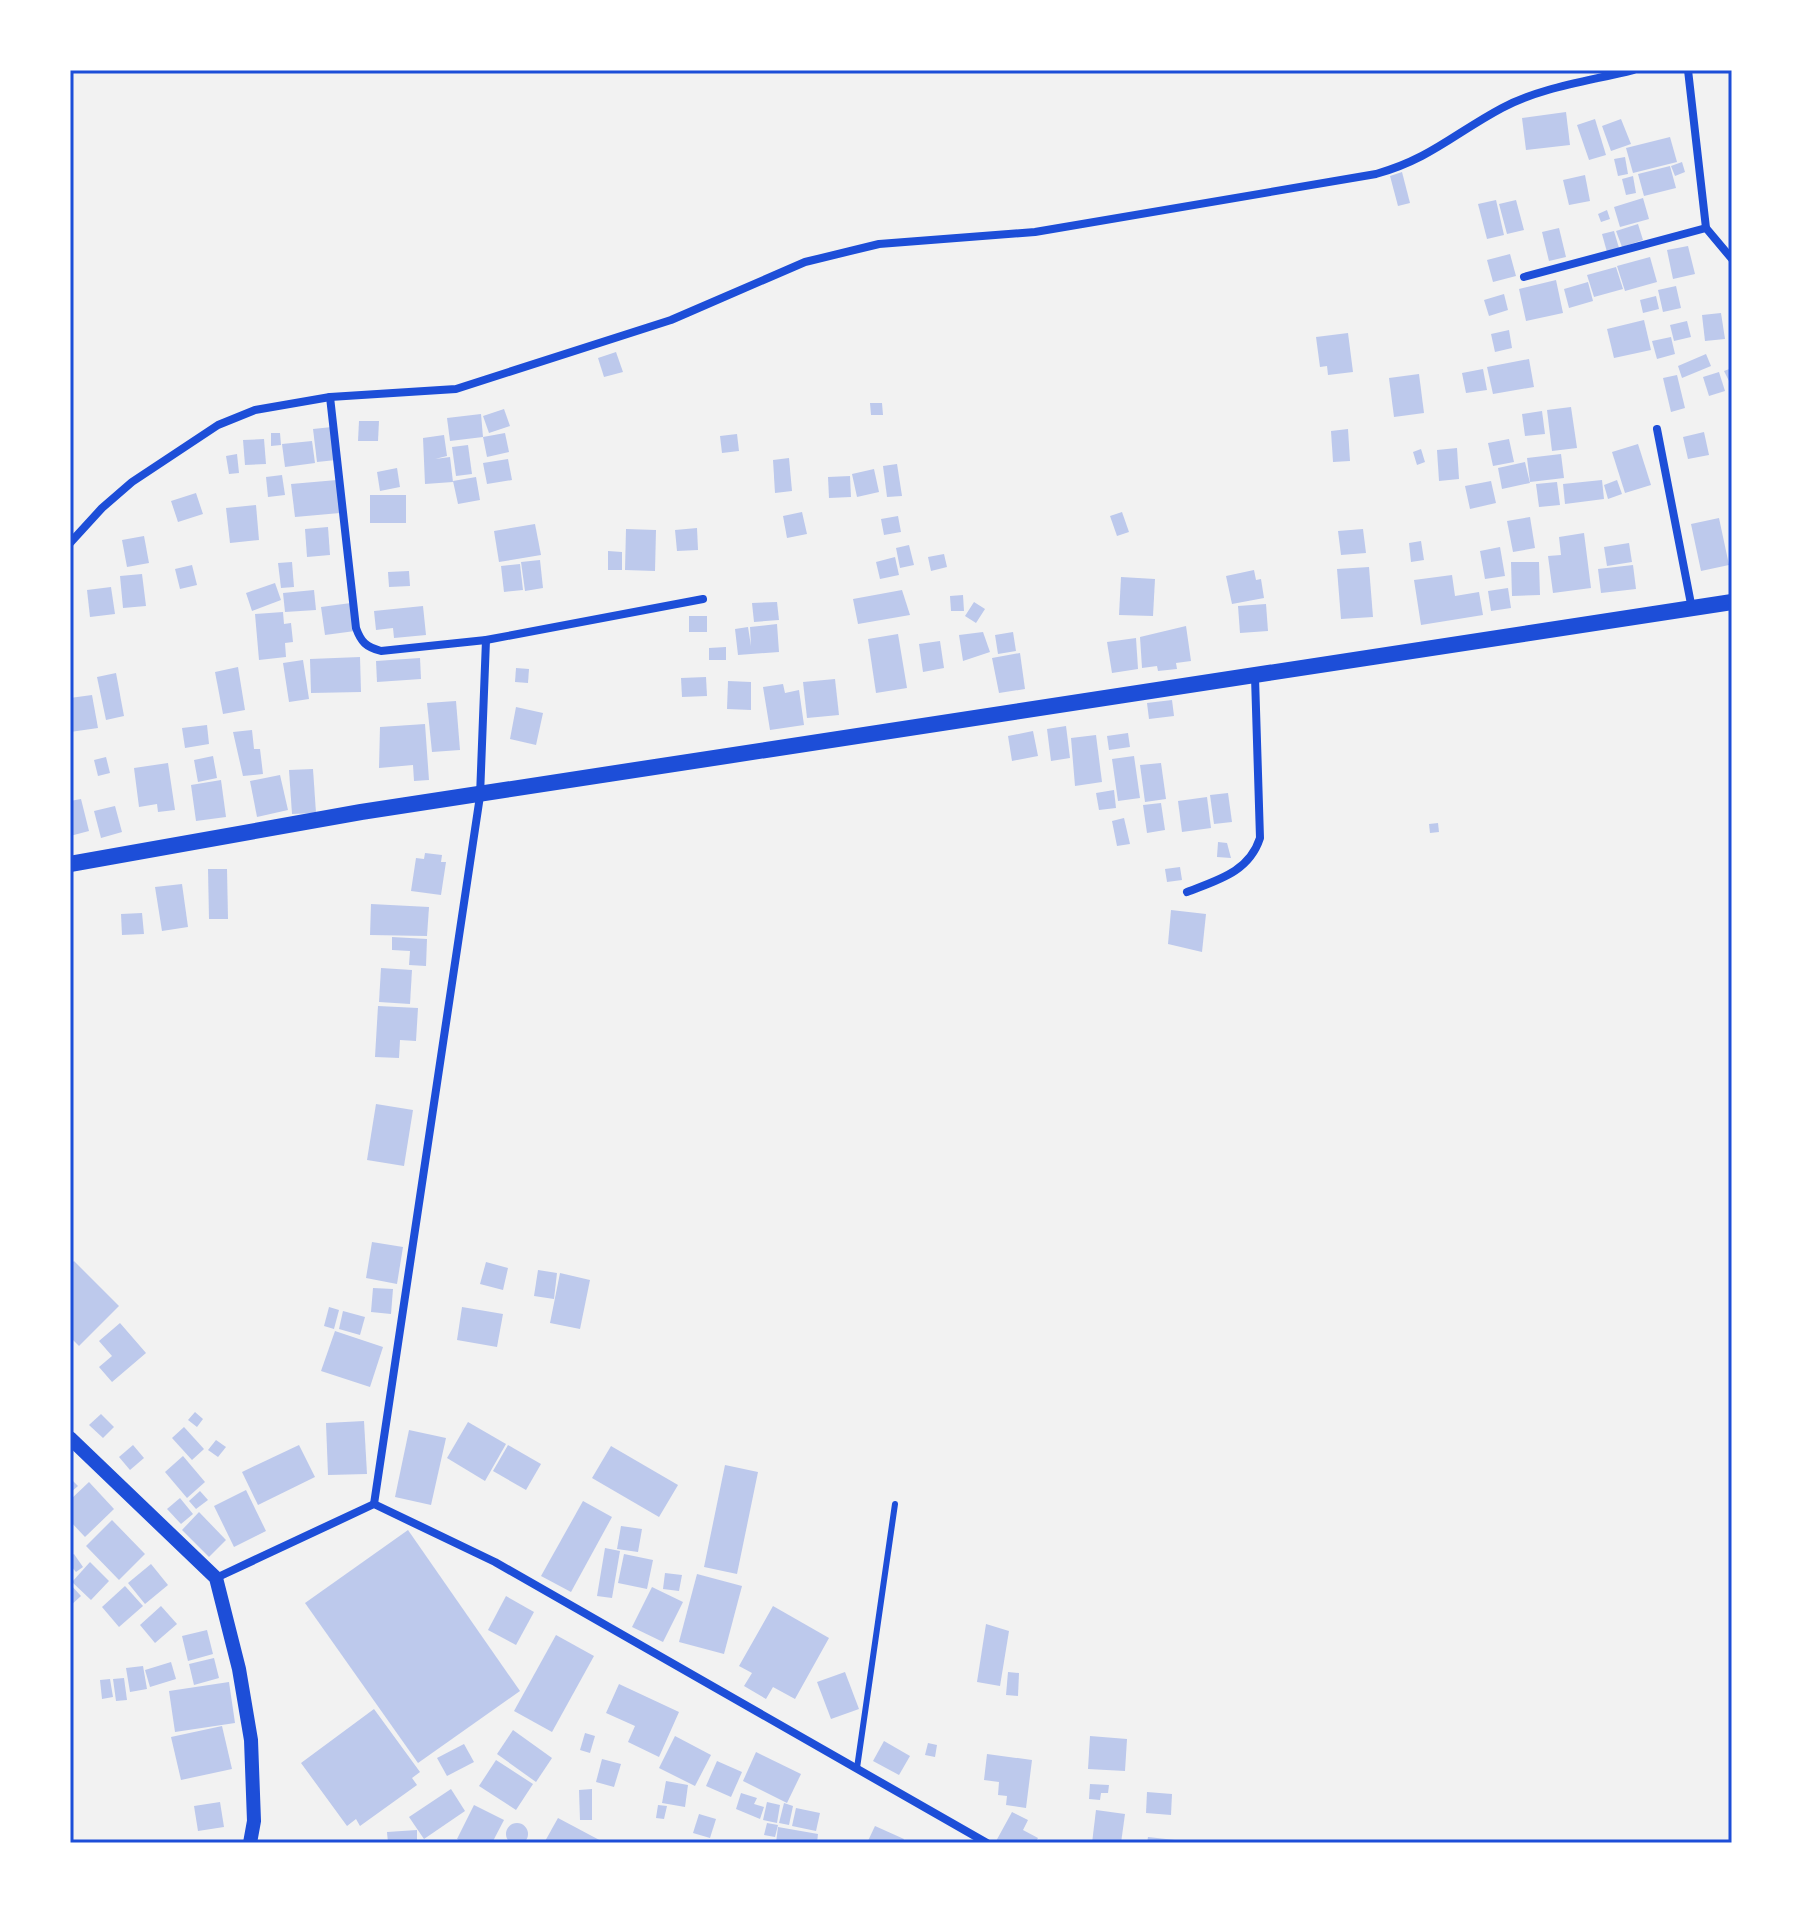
<svg xmlns="http://www.w3.org/2000/svg" width="1802" height="1913" font-family="'Fira Sans Condensed',sans-serif">
<style>
.building{fill:#bdc9ec}
.lines{fill:none;stroke-linecap:round;stroke-linejoin:round}
.service{stroke:#1d4ed8;stroke-width:6}
.minor{stroke:#1d4ed8;stroke-width:8}
.tertiary{stroke:#1d4ed8;stroke-width:14}
.secondary{stroke:#1d4ed8;stroke-width:16}
.neatline{fill:none;stroke:#1d4ed8;stroke-width:3}
</style>
<rect width="100%" height="100%" fill="#f2f2f2"/>
<g class="building">
<polygon points="1566,112 1570,145 1526,150 1522,118"/>
<polygon points="1595,119 1606,155 1589,160 1577,125"/>
<polygon points="1621,119 1631,144 1611,151 1602,126"/>
<polygon points="1670,137 1677,162 1633,173 1626,148"/>
<polygon points="1625,157 1628,174 1618,176 1614,159"/>
<polygon points="1682,162 1685,172 1675,176 1671,166"/>
<polygon points="1670,166 1676,188 1644,196 1638,174"/>
<polygon points="1402,172 1410,203 1398,206 1390,176"/>
<polygon points="1585,175 1590,201 1569,205 1563,180"/>
<polygon points="1633,176 1636,193 1626,195 1622,179"/>
<polygon points="1643,198 1649,219 1620,227 1614,207"/>
<polygon points="1496,200 1504,235 1487,239 1478,204"/>
<polygon points="1516,200 1524,230 1507,234 1499,204"/>
<polygon points="1607,210 1610,219 1601,222 1598,214"/>
<polygon points="1638,224 1643,240 1622,247 1616,231"/>
<polygon points="1559,228 1566,257 1549,261 1542,232"/>
<polygon points="1614,231 1619,248 1607,252 1602,234"/>
<polygon points="1688,246 1695,274 1673,279 1667,250"/>
<polygon points="1510,254 1516,276 1493,282 1487,260"/>
<polygon points="1650,257 1657,282 1625,291 1617,266"/>
<polygon points="1616,267 1623,289 1594,297 1587,275"/>
<polygon points="1556,280 1563,313 1526,321 1519,289"/>
<polygon points="1588,282 1593,301 1569,308 1564,289"/>
<polygon points="1676,286 1681,308 1663,312 1658,290"/>
<polygon points="1504,294 1508,310 1489,316 1484,300"/>
<polygon points="1656,296 1659,309 1643,313 1640,300"/>
<polygon points="1721,313 1725,339 1705,341 1702,315"/>
<polygon points="1644,320 1651,350 1614,358 1607,329"/>
<polygon points="1687,321 1691,337 1674,341 1670,325"/>
<polygon points="1509,330 1512,348 1495,352 1491,334"/>
<polygon points="1348,333 1353,372 1328,375 1327,366 1320,367 1316,337"/>
<polygon points="1671,337 1675,354 1657,359 1652,341"/>
<polygon points="616,352 623,372 604,377 598,358"/>
<polygon points="1706,354 1711,366 1682,378 1678,366"/>
<polygon points="1529,359 1534,387 1493,394 1487,367"/>
<polygon points="1732,368 1732,387 1724,371"/>
<polygon points="1483,369 1487,390 1466,393 1462,373"/>
<polygon points="1719,372 1725,391 1709,396 1703,377"/>
<polygon points="1419,374 1424,413 1394,417 1389,378"/>
<polygon points="1677,375 1685,408 1671,412 1663,378"/>
<polygon points="870,403 882,403 883,415 871,415"/>
<polygon points="1571,407 1577,448 1552,451 1547,410"/>
<polygon points="504,409 510,426 489,433 483,416"/>
<polygon points="1542,411 1545,434 1525,436 1522,414"/>
<polygon points="481,414 483,437 450,441 447,418"/>
<polygon points="359,421 379,421 378,441 358,441"/>
<polygon points="332,427 336,460 317,462 313,429"/>
<polygon points="1348,429 1350,461 1333,462 1331,431"/>
<polygon points="1704,432 1709,455 1688,459 1683,437"/>
<polygon points="271,433 280,433 281,445 271,446"/>
<polygon points="505,433 509,452 487,457 483,437"/>
<polygon points="737,434 739,451 722,453 720,436"/>
<polygon points="444,435 447,456 435,459 450,457 453,482 425,484 423,438"/>
<polygon points="264,439 266,464 245,465 243,440"/>
<polygon points="1509,439 1514,462 1493,466 1488,443"/>
<polygon points="312,441 315,463 285,467 282,444"/>
<polygon points="1638,444 1651,485 1625,493 1612,452"/>
<polygon points="468,445 472,474 456,476 452,447"/>
<polygon points="1457,448 1459,479 1439,481 1437,450"/>
<polygon points="1421,449 1425,462 1417,465 1413,452"/>
<polygon points="237,454 239,473 229,474 226,456"/>
<polygon points="1561,454 1564,478 1530,482 1527,458"/>
<polygon points="789,458 792,491 775,493 773,460"/>
<polygon points="508,459 512,480 487,484 483,463"/>
<polygon points="1525,462 1530,483 1502,489 1498,468"/>
<polygon points="897,464 902,496 887,497 883,466"/>
<polygon points="397,468 400,487 380,491 377,472"/>
<polygon points="874,469 879,492 857,497 852,474"/>
<polygon points="282,475 285,495 268,497 266,477"/>
<polygon points="850,476 851,497 829,498 828,477"/>
<polygon points="476,477 480,500 458,504 453,481"/>
<polygon points="337,480 340,513 295,517 291,484"/>
<polygon points="1602,480 1604,499 1565,504 1563,484"/>
<polygon points="1617,480 1622,494 1608,499 1604,485"/>
<polygon points="1491,481 1496,503 1470,509 1465,486"/>
<polygon points="1557,482 1560,505 1539,507 1536,484"/>
<polygon points="196,493 203,514 178,522 171,501"/>
<rect x="370" y="495" width="36" height="28"/>
<polygon points="256,505 259,540 230,543 226,508"/>
<polygon points="802,512 807,534 787,538 783,516"/>
<polygon points="1122,512 1129,532 1117,536 1110,516"/>
<polygon points="898,516 901,532 884,535 881,519"/>
<polygon points="1530,517 1535,548 1513,552 1507,521"/>
<polygon points="1719,518 1729,565 1701,571 1691,524"/>
<polygon points="535,524 541,555 499,562 494,531"/>
<polygon points="328,527 330,555 307,557 305,529"/>
<polygon points="697,528 698,550 677,551 675,530"/>
<polygon points="626,529 656,530 655,571 625,570"/>
<polygon points="1363,529 1366,553 1341,555 1338,531"/>
<polygon points="1584,533 1591,588 1553,593 1548,556 1561,555 1559,537"/>
<polygon points="144,536 149,563 127,567 122,540"/>
<polygon points="1421,541 1424,560 1411,562 1409,543"/>
<polygon points="1629,543 1632,562 1607,566 1604,547"/>
<polygon points="909,545 914,565 900,568 896,548"/>
<polygon points="1500,547 1505,576 1485,579 1480,551"/>
<polygon points="608,551 622,552 622,570 608,570"/>
<polygon points="944,554 947,567 931,571 928,557"/>
<polygon points="895,557 899,575 880,579 876,562"/>
<polygon points="540,560 543,588 525,591 521,562"/>
<polygon points="292,562 294,587 281,588 278,563"/>
<polygon points="1511,562 1539,562 1540,595 1512,596"/>
<polygon points="520,564 523,590 504,592 501,566"/>
<polygon points="192,565 197,585 180,589 175,569"/>
<polygon points="1633,565 1636,589 1601,593 1598,569"/>
<polygon points="1369,567 1373,617 1341,619 1337,569"/>
<polygon points="1254,570 1256,580 1261,579 1264,598 1232,604 1226,576"/>
<polygon points="409,571 410,586 389,587 388,572"/>
<polygon points="142,574 146,606 123,608 120,576"/>
<polygon points="1452,575 1455,596 1479,592 1483,615 1421,625 1414,580"/>
<polygon points="1121,577 1155,579 1153,616 1119,615"/>
<polygon points="275,583 281,600 252,611 246,593"/>
<polygon points="111,587 115,614 90,617 87,590"/>
<polygon points="1508,588 1511,608 1491,611 1488,591"/>
<polygon points="314,590 316,610 285,612 283,593"/>
<polygon points="902,590 910,615 858,624 853,599"/>
<polygon points="963,595 964,611 951,611 950,596"/>
<polygon points="777,602 779,620 754,622 752,603"/>
<polygon points="974,602 985,609 976,623 965,616"/>
<polygon points="351,603 355,631 325,635 321,607"/>
<polygon points="1266,604 1268,631 1240,633 1238,606"/>
<polygon points="423,606 426,635 394,638 393,628 376,630 374,611"/>
<polygon points="283,612 284,624 291,623 293,642 285,643 286,657 259,660 255,614"/>
<rect x="689" y="616" width="18" height="16"/>
<polygon points="777,624 779,652 738,655 735,629 748,627 751,646 750,627"/>
<polygon points="1186,626 1191,661 1176,663 1177,669 1158,671 1157,666 1142,668 1140,637"/>
<polygon points="983,632 990,652 963,661 959,635"/>
<polygon points="1013,632 1016,651 998,654 995,635"/>
<polygon points="898,634 907,688 876,693 868,639"/>
<polygon points="1136,638 1138,669 1112,673 1107,642"/>
<polygon points="940,641 944,668 923,672 919,644"/>
<polygon points="726,647 726,660 709,660 709,648"/>
<polygon points="1020,653 1025,689 999,693 992,658"/>
<polygon points="360,657 361,692 311,693 310,659"/>
<polygon points="420,658 421,679 377,682 376,661"/>
<polygon points="303,660 309,699 289,702 283,663"/>
<polygon points="238,667 245,710 223,714 215,672"/>
<polygon points="516,668 529,669 528,683 515,682"/>
<polygon points="116,673 124,716 106,720 97,677"/>
<polygon points="706,677 707,696 682,697 681,678"/>
<polygon points="835,679 839,715 807,718 803,682"/>
<polygon points="728,681 751,682 751,710 727,709"/>
<polygon points="783,684 785,693 799,690 804,725 770,730 763,687"/>
<polygon points="92,695 98,728 70,732 70,698"/>
<polygon points="1172,700 1174,716 1149,719 1147,703"/>
<polygon points="456,701 460,750 432,752 427,703"/>
<polygon points="516,707 543,713 536,745 510,739"/>
<polygon points="425,724 429,780 414,781 413,765 379,768 380,727"/>
<polygon points="207,725 209,744 185,748 182,728"/>
<polygon points="1066,726 1070,758 1051,761 1047,729"/>
<polygon points="252,730 254,749 260,749 263,774 243,776 233,732"/>
<polygon points="1033,731 1038,756 1012,761 1008,736"/>
<polygon points="1128,733 1130,747 1109,750 1107,736"/>
<polygon points="1096,735 1102,782 1075,786 1071,738"/>
<polygon points="213,756 217,778 198,782 194,760"/>
<polygon points="1134,756 1140,798 1118,801 1112,759"/>
<polygon points="106,757 110,773 98,776 94,760"/>
<polygon points="168,763 175,810 158,812 157,804 139,807 134,768"/>
<polygon points="1161,763 1166,799 1145,802 1140,765"/>
<polygon points="313,769 316,813 292,814 289,770"/>
<polygon points="280,775 288,810 257,817 250,781"/>
<polygon points="221,780 226,817 196,821 191,785"/>
<polygon points="1114,790 1116,808 1099,810 1096,793"/>
<polygon points="1228,793 1232,822 1214,824 1210,795"/>
<polygon points="1207,797 1211,828 1182,832 1178,801"/>
<polygon points="81,799 89,831 70,836 70,801"/>
<polygon points="1161,803 1165,830 1147,833 1143,805"/>
<polygon points="115,806 122,832 101,838 94,811"/>
<polygon points="1124,818 1130,844 1117,846 1112,821"/>
<polygon points="1438,823 1439,832 1430,833 1429,824"/>
<polygon points="1218,842 1227,843 1231,858 1217,857"/>
<polygon points="425,853 442,855 441,862 446,862 441,895 411,891 416,858 424,859"/>
<polygon points="1180,867 1182,880 1167,882 1165,869"/>
<polygon points="208,869 227,869 228,919 209,919"/>
<polygon points="182,884 188,927 162,931 155,887"/>
<polygon points="371,904 429,907 427,936 370,935"/>
<polygon points="1171,910 1206,914 1202,952 1168,944"/>
<polygon points="142,913 144,934 122,935 121,914"/>
<polygon points="392,937 427,939 426,966 409,965 410,951 392,950"/>
<polygon points="381,968 412,970 410,1004 379,1002"/>
<polygon points="378,1006 418,1008 416,1041 400,1040 399,1058 375,1057"/>
<polygon points="376,1104 413,1110 404,1166 367,1160"/>
<polygon points="372,1242 403,1247 397,1284 366,1278"/>
<polygon points="74,1261 119,1306 79,1346 70,1337 70,1265"/>
<polygon points="486,1262 508,1268 503,1290 480,1284"/>
<polygon points="538,1270 557,1273 554,1299 534,1296"/>
<polygon points="560,1273 590,1280 580,1329 550,1323"/>
<polygon points="373,1288 393,1289 391,1314 371,1312"/>
<polygon points="329,1307 339,1310 334,1329 324,1326"/>
<polygon points="462,1307 503,1314 497,1347 457,1340"/>
<polygon points="343,1311 365,1317 360,1335 339,1329"/>
<polygon points="120,1323 146,1353 112,1382 99,1367 112,1356 99,1341"/>
<polygon points="335,1331 383,1347 370,1387 321,1371"/>
<polygon points="195,1412 203,1419 197,1427 188,1420"/>
<polygon points="101,1414 114,1427 103,1438 89,1425"/>
<polygon points="364,1421 367,1474 328,1475 326,1423"/>
<polygon points="468,1422 506,1444 485,1481 447,1458"/>
<polygon points="184,1427 204,1449 192,1460 172,1438"/>
<polygon points="409,1430 446,1438 431,1505 395,1497"/>
<polygon points="216,1440 226,1447 218,1457 208,1450"/>
<polygon points="133,1445 144,1458 130,1470 119,1457"/>
<polygon points="299,1445 315,1477 258,1505 242,1472"/>
<polygon points="508,1445 541,1464 526,1490 493,1471"/>
<polygon points="611,1446 678,1485 659,1517 592,1478"/>
<polygon points="183,1456 205,1482 187,1498 165,1472"/>
<polygon points="725,1465 758,1472 737,1574 704,1567"/>
<polygon points="70,1478 78,1486 70,1493"/>
<polygon points="89,1482 114,1509 85,1537 70,1521 70,1500"/>
<polygon points="246,1490 266,1531 234,1547 214,1506"/>
<polygon points="200,1491 208,1500 196,1509 189,1501"/>
<polygon points="180,1498 193,1514 181,1524 167,1509"/>
<polygon points="583,1501 612,1517 571,1592 541,1576"/>
<polygon points="199,1512 226,1540 209,1557 182,1530"/>
<polygon points="112,1520 145,1554 119,1580 86,1546"/>
<polygon points="621,1526 642,1529 638,1552 617,1549"/>
<polygon points="408,1530 520,1691 418,1763 305,1603"/>
<polygon points="605,1548 620,1551 612,1598 597,1596"/>
<polygon points="74,1554 83,1567 76,1572 70,1565 70,1556"/>
<polygon points="624,1554 653,1560 647,1589 618,1583"/>
<polygon points="90,1562 109,1581 91,1600 72,1582"/>
<polygon points="151,1564 168,1585 145,1604 128,1583"/>
<polygon points="665,1573 682,1575 679,1591 663,1589"/>
<polygon points="697,1574 742,1586 724,1654 679,1642"/>
<polygon points="70,1584 81,1596 70,1606"/>
<polygon points="125,1586 143,1606 119,1627 102,1607"/>
<polygon points="652,1587 683,1602 663,1642 632,1627"/>
<polygon points="506,1596 534,1612 516,1645 488,1630"/>
<polygon points="161,1606 177,1624 155,1643 140,1625"/>
<polygon points="773,1606 829,1638 795,1699 773,1687 766,1699 744,1686 752,1673 739,1666"/>
<polygon points="986,1624 1009,1631 1000,1686 977,1682"/>
<polygon points="207,1630 213,1654 188,1661 182,1636"/>
<polygon points="556,1635 594,1656 552,1732 514,1711"/>
<polygon points="214,1658 219,1678 194,1685 189,1664"/>
<polygon points="171,1662 176,1679 150,1687 145,1670"/>
<polygon points="143,1666 147,1689 130,1692 126,1668"/>
<polygon points="845,1672 859,1709 831,1719 817,1682"/>
<polygon points="1008,1672 1019,1673 1018,1696 1006,1695"/>
<polygon points="124,1678 127,1700 116,1701 113,1679"/>
<polygon points="110,1679 113,1697 102,1699 100,1680"/>
<polygon points="229,1682 235,1723 175,1732 169,1691"/>
<polygon points="619,1684 679,1712 659,1757 628,1742 635,1726 606,1713"/>
<polygon points="374,1709 420,1772 412,1778 417,1785 360,1826 356,1819 347,1826 301,1763"/>
<polygon points="222,1726 232,1769 181,1780 171,1737"/>
<polygon points="513,1730 552,1758 536,1782 497,1754"/>
<polygon points="585,1733 595,1736 590,1753 580,1750"/>
<polygon points="675,1736 711,1755 695,1786 659,1768"/>
<polygon points="1090,1736 1127,1739 1125,1771 1088,1769"/>
<polygon points="884,1741 910,1756 899,1775 873,1761"/>
<polygon points="928,1743 937,1745 935,1757 925,1755"/>
<polygon points="464,1744 474,1762 447,1776 437,1758"/>
<polygon points="756,1752 801,1774 787,1803 743,1781"/>
<polygon points="987,1754 1032,1760 1026,1808 1006,1805 1007,1796 998,1795 999,1782 984,1780"/>
<polygon points="602,1759 621,1764 614,1787 596,1782"/>
<polygon points="496,1760 533,1784 516,1810 479,1786"/>
<polygon points="717,1761 742,1772 731,1797 706,1786"/>
<polygon points="666,1781 688,1785 685,1807 662,1803"/>
<polygon points="1090,1784 1109,1785 1108,1793 1101,1793 1100,1800 1089,1799"/>
<polygon points="451,1789 465,1811 424,1839 409,1817"/>
<polygon points="592,1789 592,1820 580,1820 579,1790"/>
<polygon points="1147,1792 1172,1794 1171,1815 1146,1813"/>
<polygon points="741,1793 757,1798 754,1804 764,1807 760,1819 736,1809"/>
<polygon points="220,1802 224,1827 198,1831 194,1806"/>
<polygon points="767,1802 780,1805 777,1823 763,1820"/>
<polygon points="784,1803 793,1806 789,1825 779,1823"/>
<polygon points="474,1805 504,1820 492,1843 464,1843 457,1839"/>
<polygon points="658,1805 667,1806 664,1819 656,1818"/>
<polygon points="796,1808 820,1813 816,1831 792,1826"/>
<polygon points="1096,1810 1125,1814 1121,1843 1092,1843"/>
<polygon points="1012,1812 1028,1820 1023,1830 1038,1838 1035,1843 995,1843"/>
<polygon points="699,1814 716,1819 710,1838 693,1833"/>
<polygon points="558,1818 605,1843 544,1843"/>
<polygon points="767,1823 778,1825 775,1837 764,1835"/>
<circle cx="517" cy="1834" r="11"/>
<polygon points="875,1826 904,1839 902,1843 867,1843"/>
<polygon points="778,1827 818,1834 817,1843 776,1843"/>
<polygon points="417,1830 417,1843 388,1843 387,1832"/>
<polygon points="1148,1837 1184,1841 1184,1843 1147,1843"/>
</g>
<g class="lines">
<polyline class="service" points="857,1768 895,1504"/>
<g class="minor">
<polyline points="1688,70 1706,228 1732,259"/>
<polyline points="1524,277 1706,228"/>
<path d="M330,397l26,231c5,14 10,19 25,23l105,-11 217,-41"/>
<polyline points="1657,429 1692,609"/>
<path d="M70,543l32,-35 30,-26 86,-57 37,-15 75,-13 126,-8 215,-69 134,-58 74,-18 156,-12 341,-58c54,-15 79,-41 126,-66 39,-21 88,-27 131,-38"/>
<path d="M1187,892c31,-12 62,-20 73,-54l-5,-161"/>
<polyline points="374,1504 480,796 486,640"/>
<polyline points="216,1578 374,1504 495,1562 987,1843"/>
</g>
<polyline class="tertiary" points="70,1438 216,1578 239,1669 251,1740 254,1821 250,1843"/>
<polyline class="secondary" points="70,864 361,812 1732,602"/>
</g>
<rect width="1802" height="1913" fill="none" stroke="#ffffff" stroke-width="144"/>
<rect x="72" y="72" width="1658" height="1769" class="neatline"/>
</svg>
